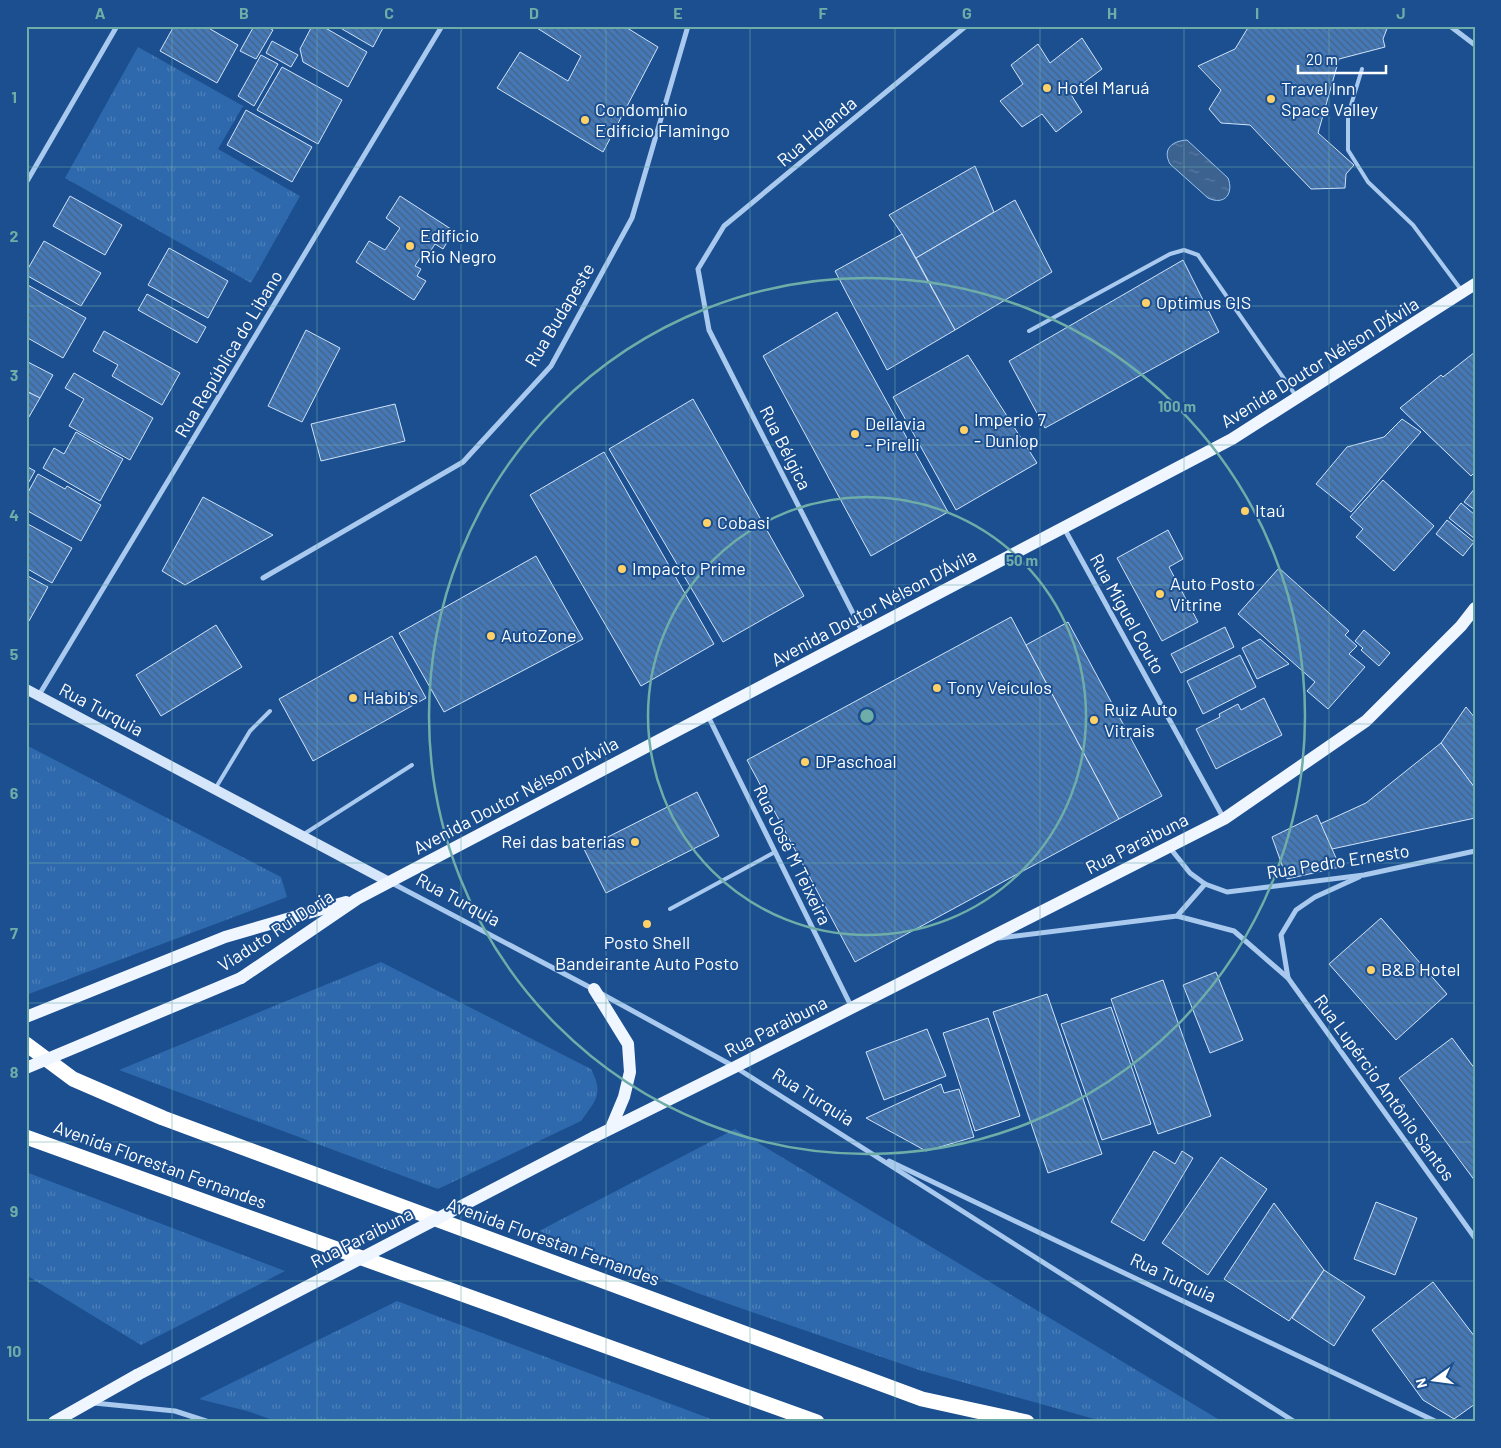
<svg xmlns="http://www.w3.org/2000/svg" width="1501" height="1448" font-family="Barlow,sans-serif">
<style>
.grass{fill:url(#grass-tufts)}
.water{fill:url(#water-ripples);stroke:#9cc4f0}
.building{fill:url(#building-back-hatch);stroke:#cfe3fa}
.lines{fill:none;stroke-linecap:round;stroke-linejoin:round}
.lane{stroke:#a9c9ee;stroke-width:4}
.street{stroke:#a9c9ee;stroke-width:5}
.secondary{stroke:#d6e6fa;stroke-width:10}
.primary{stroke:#f0f6ff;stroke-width:12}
.highway{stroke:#fff;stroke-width:15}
.primary-bridge{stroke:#f0f6ff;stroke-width:12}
.grid{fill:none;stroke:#6fada8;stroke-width:1;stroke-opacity:0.55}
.ring{fill:none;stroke:#6fada8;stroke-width:2.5}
.poi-dot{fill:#ffd166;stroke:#1b4f8f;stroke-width:2}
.labels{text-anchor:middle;stroke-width:4;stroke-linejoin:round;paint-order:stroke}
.poi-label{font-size:18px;fill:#fff;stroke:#1b4f8f;text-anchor:start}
.street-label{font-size:18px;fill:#fff;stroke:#1b4f8f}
.centre{fill:#6fada8;stroke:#1b4f8f;stroke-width:2.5}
.ring-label{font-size:15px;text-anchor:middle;font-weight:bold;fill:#6fada8;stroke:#1b4f8f;stroke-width:4;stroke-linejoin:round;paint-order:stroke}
.neatline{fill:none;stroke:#6fada8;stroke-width:2}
.grid-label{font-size:16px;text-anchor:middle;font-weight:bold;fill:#6fada8}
</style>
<defs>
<pattern id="grass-tufts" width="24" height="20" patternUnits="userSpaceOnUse" patternTransform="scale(1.25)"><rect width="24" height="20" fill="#2e69ad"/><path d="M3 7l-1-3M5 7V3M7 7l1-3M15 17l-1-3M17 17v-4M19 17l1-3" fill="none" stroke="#4d80b9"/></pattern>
<pattern id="water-ripples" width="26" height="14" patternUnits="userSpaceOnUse" patternTransform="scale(1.25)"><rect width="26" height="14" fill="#3c6290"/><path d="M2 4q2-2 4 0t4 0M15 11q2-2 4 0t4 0" fill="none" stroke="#597aa1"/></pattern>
<pattern id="building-back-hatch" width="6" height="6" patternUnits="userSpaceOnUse" patternTransform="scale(1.25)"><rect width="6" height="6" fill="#4478b7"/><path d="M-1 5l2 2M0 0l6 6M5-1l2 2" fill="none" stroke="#486282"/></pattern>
</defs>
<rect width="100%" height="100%" fill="#1b4f8f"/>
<g class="grass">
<polygon points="138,47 243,106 218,149 300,196 251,283 65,178"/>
<polygon points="26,745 281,877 287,897 26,995"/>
<path d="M381,962l210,107c13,25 5,31 -10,52l-143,68 -319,-119z"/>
<polygon points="735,1129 1223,1422 1105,1422 919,1370 697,1293 539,1231"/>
<polygon points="26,1172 285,1271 141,1345 26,1275"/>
<polygon points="397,1301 719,1422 279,1422 247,1411 199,1399"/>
</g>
<path class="water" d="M1187,140l41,38c6,15 -3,28 -20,20l-38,-34c-8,-15 2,-23 17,-24z"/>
<g class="building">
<polygon points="174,26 205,26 238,45 217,83 160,51"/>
<polygon points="254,26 266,26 273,30 256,59 240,51"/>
<polygon points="312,26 322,26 367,52 348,87 303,62 300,49"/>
<polygon points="337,26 384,26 373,47"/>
<polygon points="538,26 624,26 658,47 603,152 497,88 520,52 568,81 581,56 537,28"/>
<polygon points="1249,26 1388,26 1383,39 1385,47 1339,59 1318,133 1354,165 1346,174 1345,188 1311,189 1250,125 1221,123 1209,109 1221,90 1198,66 1235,49"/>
<polygon points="1082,38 1102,69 1070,93 1082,112 1056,132 1042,114 1022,127 1000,101 1023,84 1011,65 1038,44 1050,63"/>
<polygon points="272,41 298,55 291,67 266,53"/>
<polygon points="261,55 278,64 254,106 238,96"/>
<polygon points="282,67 342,100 318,144 257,110"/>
<polygon points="246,110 312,147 292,182 227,145"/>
<polygon points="975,166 994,212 916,258 902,234 889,215"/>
<polygon points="70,196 122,225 105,255 53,226"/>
<polygon points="400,196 454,231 443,249 435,244 428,255 424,252 415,266 421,269 417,276 426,281 414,300 356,262 369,241 385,250 400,228 386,218"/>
<polygon points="1015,200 1052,272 955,330 916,258"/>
<polygon points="902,234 955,330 887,370 835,271"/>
<polygon points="44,241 101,273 81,306 26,275 26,272"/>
<polygon points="169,248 228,281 208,318 148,285"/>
<polygon points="1183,260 1219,332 1045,428 1009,361"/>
<polygon points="26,284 86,318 63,358 26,337"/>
<polygon points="147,294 206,327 197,343 138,310"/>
<polygon points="837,312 948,512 871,556 763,356"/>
<polygon points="306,330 340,348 302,422 268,406"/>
<polygon points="104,331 180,373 162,405 112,376 118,365 93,351"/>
<polygon points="1475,352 1475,472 1471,476 1400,408 1441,375 1443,377"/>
<polygon points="968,355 1037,463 956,510 893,397"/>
<polygon points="26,361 53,375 40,398 26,391"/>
<polygon points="74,373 153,418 130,460 69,426 84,399 65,388"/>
<polygon points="26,391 40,398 26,422"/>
<polygon points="693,399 804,596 723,642 609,449"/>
<polygon points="395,404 405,441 321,461 311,424"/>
<polygon points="1402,419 1421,432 1351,512 1316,484 1347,447 1384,437"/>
<polygon points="76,432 123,459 100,501 43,468 54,448 64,454"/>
<polygon points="604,452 714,644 641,686 530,495"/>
<polygon points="26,466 35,471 26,487"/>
<polygon points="38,474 65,489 67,486 101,505 81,541 26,510 26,496"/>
<polygon points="1383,480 1434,526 1394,571 1356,537 1363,529 1350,517"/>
<polygon points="1475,488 1475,510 1464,502"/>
<polygon points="203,497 273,535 185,585 162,571"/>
<polygon points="1461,503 1475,515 1475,539 1449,518"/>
<polygon points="1447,520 1474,542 1463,556 1436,534"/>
<polygon points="26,523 72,548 52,583 26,568"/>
<polygon points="1168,530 1183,559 1169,567 1198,622 1162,641 1117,558"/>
<polygon points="536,556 583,639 444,712 399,633"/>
<polygon points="1279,568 1349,631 1345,635 1357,646 1349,654 1365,667 1328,709 1307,691 1315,682 1238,614"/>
<polygon points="26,575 48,587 29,621 26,619"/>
<polygon points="1011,617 1119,819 855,962 747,760"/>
<polygon points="1068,622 1162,796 1119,819 1026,645"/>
<polygon points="216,625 242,667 161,716 136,675"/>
<polygon points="1225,627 1234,647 1181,673 1171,654"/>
<polygon points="1364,630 1390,653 1379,666 1361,650 1363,648 1355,641"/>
<polygon points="392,636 426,698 313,761 279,699"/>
<polygon points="1260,639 1289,664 1257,679 1242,648"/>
<polygon points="1240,655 1256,687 1203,714 1187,681"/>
<polygon points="1264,698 1282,735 1216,769 1196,729 1220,717 1219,714 1238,704 1241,710"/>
<polygon points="1466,707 1475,718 1475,788 1441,743"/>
<polygon points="1441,743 1475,788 1475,818 1332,849 1320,824 1366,803"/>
<polygon points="697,792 719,836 606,893 584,849"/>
<polygon points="1317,815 1340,867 1287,879 1272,837"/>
<polygon points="1381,918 1447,994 1396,1040 1329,964"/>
<polygon points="1216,972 1243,1040 1210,1053 1183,985"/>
<polygon points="1163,980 1211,1116 1158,1134 1111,999"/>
<polygon points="1047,994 1102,1154 1048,1173 993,1012"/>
<polygon points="1111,1007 1151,1124 1102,1140 1061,1024"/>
<polygon points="988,1018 1020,1116 975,1131 943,1033"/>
<polygon points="927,1029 946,1076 884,1100 866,1052"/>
<polygon points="1452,1038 1475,1069 1475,1181 1399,1078"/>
<polygon points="941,1084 944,1093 959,1089 974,1137 926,1151 866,1118"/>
<polygon points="1154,1151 1175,1164 1182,1151 1193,1158 1144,1241 1111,1222"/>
<polygon points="1221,1157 1267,1189 1208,1275 1162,1243"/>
<polygon points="1376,1202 1417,1218 1395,1275 1354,1259"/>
<polygon points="1274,1203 1324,1270 1289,1321 1224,1279"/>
<polygon points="1324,1270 1365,1297 1334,1346 1292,1318"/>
<polygon points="1433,1282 1475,1337 1475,1404 1454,1419 1423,1400 1372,1330"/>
</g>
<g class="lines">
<g class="lane">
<polyline points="1362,69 1348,115 1348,150 1368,182 1413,225 1462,291"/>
<polyline points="1029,331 1170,254 1184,250 1198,255 1296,396"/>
<polyline points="215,789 250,731 270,711"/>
<polyline points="304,834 412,765"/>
<polyline points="670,909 775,852"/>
</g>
<g class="street">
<polyline points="1450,26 1475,45"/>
<polyline points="26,183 117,26"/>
<polyline points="1064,528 1224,819"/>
<polyline points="263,578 463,462 551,366 632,218 688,26"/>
<polyline points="863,633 709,330 698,269 724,226 966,26"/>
<polyline points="39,695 442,26"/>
<polyline points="708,716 851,1006"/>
<polyline points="1170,848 1190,873 1205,884 1227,892 1364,875 1475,851"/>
<polyline points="390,882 593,989"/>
<polyline points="1177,916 1234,931 1288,978 1475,1238"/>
<polyline points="999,938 1177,916 1205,884"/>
<polyline points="1288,978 1281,935 1296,910 1315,897 1359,877"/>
<polyline points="600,993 735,1067 1295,1422"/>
<polyline points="889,1161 1437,1422"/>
<polyline points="94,1403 175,1411 209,1422"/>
<polyline points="1470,1422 1475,1421"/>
</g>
<polyline class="secondary" points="26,689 389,882"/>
<g class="primary">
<polyline points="241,978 357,899 1232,439 1475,284"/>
<polyline points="594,989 628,1044 630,1072 624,1097 611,1128"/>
<polyline points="26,1017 225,937 346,902"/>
<polyline points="594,1137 735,1067 1224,819 1366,721 1461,626 1475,608"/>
<polyline points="54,1422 137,1375"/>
</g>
<g class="highway">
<polyline points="26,1044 73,1079 163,1118 922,1399 1027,1422"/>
<polyline points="26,1137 817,1422"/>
</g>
<g class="primary-bridge">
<polyline points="26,1068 241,978"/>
<polyline points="137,1375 594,1137"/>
</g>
</g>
<path class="grid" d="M172,26v1396M317,26v1396M461,26v1396M606,26v1396M750,26v1396M895,26v1396M1040,26v1396M1184,26v1396M1329,26v1396M26,167h1449M26,306h1449M26,445h1449M26,585h1449M26,724h1449M26,863h1449M26,1003h1449M26,1142h1449M26,1281h1449"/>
<g class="ring">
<circle cx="867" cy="716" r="219"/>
<circle cx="867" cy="716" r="438"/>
</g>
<g class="poi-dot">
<circle cx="1047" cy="88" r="5"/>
<circle cx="1271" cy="99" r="5"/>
<circle cx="585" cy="120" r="5"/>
<circle cx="410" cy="246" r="5"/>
<circle cx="1146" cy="303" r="5"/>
<circle cx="964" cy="430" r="5"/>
<circle cx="855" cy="434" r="5"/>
<circle cx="1245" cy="511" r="5"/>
<circle cx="707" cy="523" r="5"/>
<circle cx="622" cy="569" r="5"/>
<circle cx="1160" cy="594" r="5"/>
<circle cx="491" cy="636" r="5"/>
<circle cx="937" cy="688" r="5"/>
<circle cx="353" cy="698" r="5"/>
<circle cx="1094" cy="720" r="5"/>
<circle cx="805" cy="762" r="5"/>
<circle cx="635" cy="842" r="5"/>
<circle cx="647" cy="924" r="5"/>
<circle cx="1371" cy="970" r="5"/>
</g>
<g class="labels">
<g class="poi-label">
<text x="1057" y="94">Hotel Maruá</text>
<text x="1281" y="95">Travel Inn<tspan x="1281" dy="21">Space Valley</tspan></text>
<text x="595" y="116">Condomínio<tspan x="595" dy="21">Edifício Flamingo</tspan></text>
<text x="420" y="242">Edifício<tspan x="420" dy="21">Rio Negro</tspan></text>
<text x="1156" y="309">Optimus GIS</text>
<text x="974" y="426">Imperio 7<tspan x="974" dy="21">- Dunlop</tspan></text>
<text x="865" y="430">Dellavia<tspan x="865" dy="21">- Pirelli</tspan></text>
<text x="1255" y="517">Itaú</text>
<text x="717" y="529">Cobasi</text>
<text x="632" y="575">Impacto Prime</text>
<text x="1170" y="590">Auto Posto<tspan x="1170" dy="21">Vitrine</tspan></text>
<text x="501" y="642">AutoZone</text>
<text x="947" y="694">Tony Veículos</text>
<text x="363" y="704">Habib's</text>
<text x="1104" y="716">Ruiz Auto<tspan x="1104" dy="21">Vitrais</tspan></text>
<text x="815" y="768">DPaschoal</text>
<text x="625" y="848" text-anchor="end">Rei das baterias</text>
<text x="647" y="949" text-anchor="middle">Posto Shell<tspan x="647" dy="21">Bandeirante Auto Posto</tspan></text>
<text x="1381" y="976">B&amp;B Hotel</text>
</g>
<g class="street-label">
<text transform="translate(817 132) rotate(-40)" y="6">Rua Holanda</text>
<text transform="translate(560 315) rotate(-59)" y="6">Rua Budapeste</text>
<text transform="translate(229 354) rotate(-59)" y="6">Rua República do Libano</text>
<text transform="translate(1320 363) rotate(-32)" y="6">Avenida Doutor Nélson D'Ávila</text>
<text transform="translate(785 448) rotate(63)" y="6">Rua Bélgica</text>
<text transform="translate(874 608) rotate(-28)" y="6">Avenida Doutor Nélson D'Ávila</text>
<text transform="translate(1127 614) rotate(61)" y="6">Rua Miguel Couto</text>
<text transform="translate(101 710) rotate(28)" y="6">Rua Turquia</text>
<text transform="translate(516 796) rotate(-28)" y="6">Avenida Doutor Nélson D'Ávila</text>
<text transform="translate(1137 844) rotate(-27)" y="6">Rua Paraibuna</text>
<text transform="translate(792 855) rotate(64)" y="6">Rua José M Teixeira</text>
<text transform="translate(1338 862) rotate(-9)" y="6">Rua Pedro Ernesto</text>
<text transform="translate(458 900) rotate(28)" y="6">Rua Turquia</text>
<text transform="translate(276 931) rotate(-33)" y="6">Viaduto Rui Doria</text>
<text transform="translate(776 1027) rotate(-27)" y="6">Rua Paraibuna</text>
<text transform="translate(1384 1088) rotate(54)" y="6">Rua Lupércio Antônio Santos</text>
<text transform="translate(813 1097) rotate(32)" y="6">Rua Turquia</text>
<text transform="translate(160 1165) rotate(20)" y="6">Avenida Florestan Fernandes</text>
<text transform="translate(362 1238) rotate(-27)" y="6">Rua Paraibuna</text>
<text transform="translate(553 1242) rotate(20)" y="6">Avenida Florestan Fernandes</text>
<text transform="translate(1173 1278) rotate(25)" y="6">Rua Turquia</text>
</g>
</g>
<circle cx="867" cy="716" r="8" class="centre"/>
<g class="ring-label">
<text x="1177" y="412">100 m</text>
<text x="1022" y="566">50 m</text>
</g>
<rect width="1501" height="1448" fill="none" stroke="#1b4f8f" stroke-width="55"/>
<g transform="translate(1434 1380) rotate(256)" stroke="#1b4f8f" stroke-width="4" paint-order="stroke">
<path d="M0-4L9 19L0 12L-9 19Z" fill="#ffffff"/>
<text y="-8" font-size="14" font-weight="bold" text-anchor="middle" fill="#ffffff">N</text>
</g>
<path d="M1298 65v8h88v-8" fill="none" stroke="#ffffff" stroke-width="2.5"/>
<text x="1306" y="65" font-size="15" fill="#ffffff" stroke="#1b4f8f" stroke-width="4" paint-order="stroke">20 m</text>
<rect x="28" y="28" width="1446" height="1392" class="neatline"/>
<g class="grid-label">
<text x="100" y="19">A</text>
<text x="244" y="19">B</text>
<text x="389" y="19">C</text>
<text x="534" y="19">D</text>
<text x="678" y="19">E</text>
<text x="823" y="19">F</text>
<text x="967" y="19">G</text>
<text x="1112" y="19">H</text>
<text x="1257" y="19">I</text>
<text x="1401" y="19">J</text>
<text x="14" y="103">1</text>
<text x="14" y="242">2</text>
<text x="14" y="381">3</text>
<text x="14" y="521">4</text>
<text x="14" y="660">5</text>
<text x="14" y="799">6</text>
<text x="14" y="939">7</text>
<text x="14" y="1078">8</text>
<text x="14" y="1217">9</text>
<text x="14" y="1357">10</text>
</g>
</svg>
